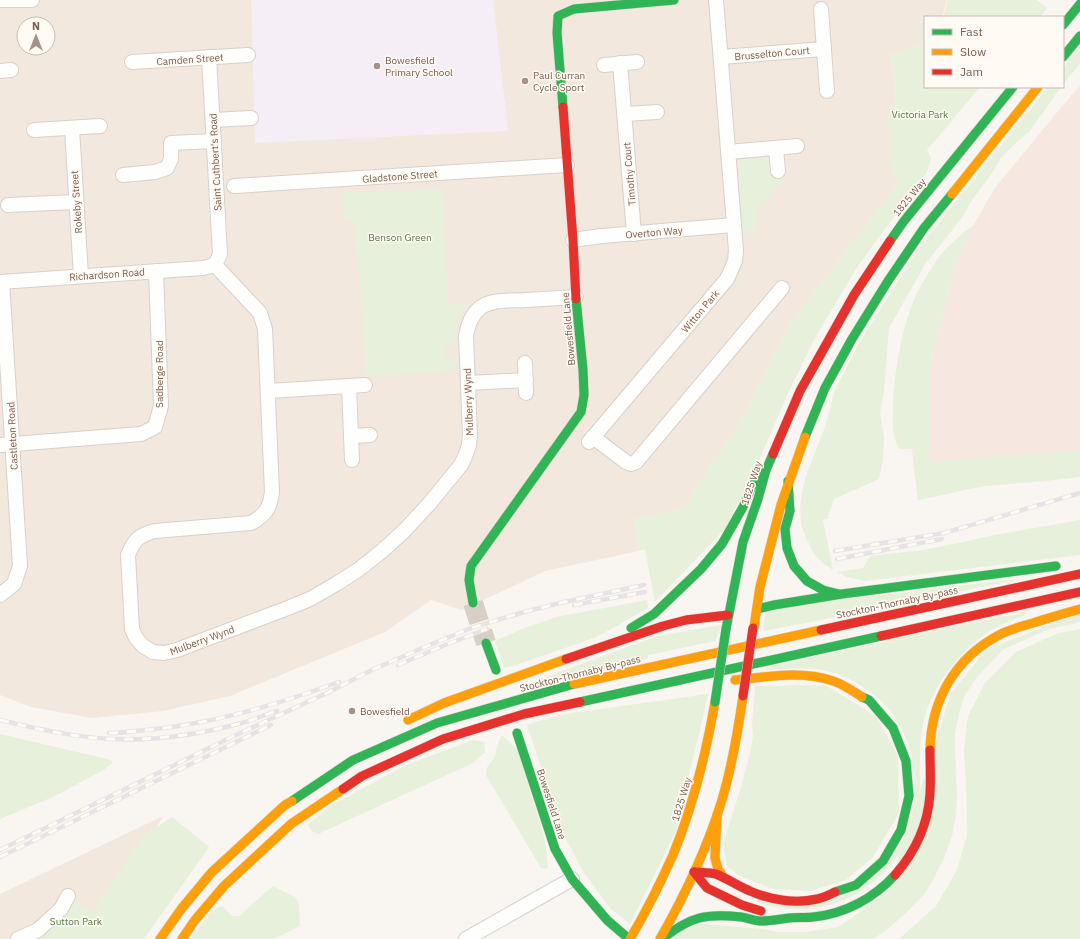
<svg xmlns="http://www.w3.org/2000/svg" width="1080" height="939" font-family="'IBM Plex Sans',sans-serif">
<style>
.residential{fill:#f2e8de;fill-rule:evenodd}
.commercial{fill:#f6e8e1}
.education{fill:#f6eef6}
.green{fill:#e7f0db}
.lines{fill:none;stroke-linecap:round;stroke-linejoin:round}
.secondary-tunnel{stroke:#d9cfc7;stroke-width:20;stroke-dasharray:20 10;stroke-linecap:butt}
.street-casing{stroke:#d7d1cb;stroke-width:16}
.fast-casing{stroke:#d9d2cb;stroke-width:10}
.slow-casing{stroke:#d9d2cb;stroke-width:10}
.jam-casing{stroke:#d9d2cb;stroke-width:10}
.street{stroke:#fefefd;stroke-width:14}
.fast{stroke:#30b455;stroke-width:9}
.slow{stroke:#ff9f0a;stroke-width:9}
.jam{stroke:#e5322d;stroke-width:9}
.rail-casing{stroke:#e6e3e7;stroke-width:4.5}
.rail{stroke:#fffaf3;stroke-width:3;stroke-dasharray:9;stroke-linecap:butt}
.fast-bridge-casing{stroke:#dad1cc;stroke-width:10;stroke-linecap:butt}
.jam-bridge-casing{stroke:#dad1cc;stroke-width:10;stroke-linecap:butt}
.fast-bridge{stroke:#30b455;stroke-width:9}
.jam-bridge{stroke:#e5322d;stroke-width:9}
.poi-dot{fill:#a69286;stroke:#fffaf3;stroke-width:1.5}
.labels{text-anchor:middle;stroke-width:3;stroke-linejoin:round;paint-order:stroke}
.street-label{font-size:10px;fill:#7a5c4d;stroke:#fffaf3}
.poi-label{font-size:10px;fill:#7a5c4d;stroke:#fffaf3;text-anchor:start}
.park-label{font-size:10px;fill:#537a41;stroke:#fffaf3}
</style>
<rect width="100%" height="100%" fill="#f9f5f0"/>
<g class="residential">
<path d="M0,0h947l-5,17h-17v27l-34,10 5,47 -8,16 11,65 -108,140 -50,98 -58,89 -48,10 3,32 -93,20 -83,39 -31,-10 -46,32 -155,64 -67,15 -71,7 -61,-11 -31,-12zM24,24h24v24h-24z"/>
<polygon points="163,816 93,939 0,939 0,894"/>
</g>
<polygon class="commercial" points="1080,86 1080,453 929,476 930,365 954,268 968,235 994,189 1063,105"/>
<polygon class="education" points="251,0 493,0 508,131 255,143"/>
<g class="green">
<polygon points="948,0 1037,0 1047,8 1040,17 943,17"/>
<polygon points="925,44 925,87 980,87 927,150 931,158 927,172 857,267 815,338 788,393 755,470 725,529 655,602 645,549 638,551 635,519 683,509 741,420 791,322 899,182 890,167 888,117 896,100 891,54"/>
<polygon points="1080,47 1080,64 1063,84 1063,68"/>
<polygon points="1048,87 1061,87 1029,132 1019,140 1001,158 992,173 972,200 961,219 926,263 889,328 884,391 880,413 884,438 883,460 879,479 834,499 828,515 829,518 823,520 833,570 824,564 817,557 812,550 803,531 801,522 800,508 802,492 806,476 825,427 835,390 859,343 920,246"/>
<polygon points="767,158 771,164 772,177 783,176 783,180 757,209 758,232 743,233 739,165 743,160"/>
<path d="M442,189l6,116 19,-1c-10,14 -10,22 -12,39l-10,1 1,17h11l-2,7 -3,2 -86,7 -9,-130 -4,-27 -9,-2 -2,-25z"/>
<path d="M975,224l-7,11 -14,33 -24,97v97l150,-12v27l-34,4 -62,5 -66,14c-2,-17 -5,-34 -6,-51h-12c-9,-11 -7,-28 -7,-41 1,-36 9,-84 25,-117 6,-11 13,-23 21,-34 10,-13 23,-23 36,-33z"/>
<polygon points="1080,520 1080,555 865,581 847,577 837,572 863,568 870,556 924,550 1001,534"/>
<polygon points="1025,578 842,616 763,631 766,609"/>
<polygon points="647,600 648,608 613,628 594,638 516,665 504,668 495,641 522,629 556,617"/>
<path d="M1025,611l1,4c-11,4 -23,8 -33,14 -29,17 -57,52 -67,84 -5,16 -6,36 -6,53 0,12 0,25 -1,37 -8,50 -46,93 -97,104 -4,0 -9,2 -14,2 -18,1 -35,-2 -51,-6v-5c14,4 28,7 42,8 11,0 25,-3 36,-7 4,-2 10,-3 14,-5 8,-4 15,-10 22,-16 9,-7 17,-14 23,-23 11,-14 20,-43 21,-60 1,-14 -1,-28 -4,-42 -7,-25 -20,-46 -41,-61 -16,-12 -33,-20 -52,-23 -18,-2 -34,0 -52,1v-3l238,-51 10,-1z"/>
<polygon points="1080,613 1080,622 1049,629 1004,649 977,677 965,695 960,709 955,732 955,750 957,794 956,814 952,836 943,861 926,892 907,912 884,932 873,939 672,939 692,923 763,929 778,932 808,932 837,927 846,922 888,891 951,693 987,649"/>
<polygon points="722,625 715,641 648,655 648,659 537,684 530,683 657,636"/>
<polygon points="1080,629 1080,939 899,939 936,906 957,870 967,835 966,786 964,751 968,716 985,683 1016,652 1056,634"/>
<polygon points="825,685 876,716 898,756 899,813 873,857 846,880 810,891 773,889 740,876 727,866 723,844 742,784 751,749 753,735 752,724 755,686"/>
<polygon points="708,694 676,831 630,924 611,909 582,870 566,839 527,725 558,715"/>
<polygon points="0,734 107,759 113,762 105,769 53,797 0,819"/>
<path d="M502,735l16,15 27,90 3,28 -3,1 -4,-1 -55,-93c0,-3 0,-5 1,-7 1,-3 4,-5 6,-8 4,-8 4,-18 9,-25z"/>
<polygon points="474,740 484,742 485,752 473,763 318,834 312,831 308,825 330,806 406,765"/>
<polygon points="172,817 209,847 144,939 18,939 68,896 92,912 143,836"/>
<polygon points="273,886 295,897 299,904 300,926 274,939 190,939 213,910 222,906 232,916 239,916"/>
</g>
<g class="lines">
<polyline class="secondary-tunnel" points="473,603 486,643"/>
<defs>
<g id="street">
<polyline points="0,0 32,0"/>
<polyline points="821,9 827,91"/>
<polyline points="209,57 220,254 215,265"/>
<polyline points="721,57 824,49"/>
<polyline points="132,62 248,55"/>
<polyline points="620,63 634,234"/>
<polyline points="604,65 637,62"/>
<polyline points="0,71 11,70"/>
<polyline points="625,114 657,112"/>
<polyline points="213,120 251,118"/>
<polyline points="72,128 81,276"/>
<polyline points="34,130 100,126"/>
<polyline points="776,148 778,171"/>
<polyline points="728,152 797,146"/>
<polyline points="123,175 155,172 167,168 171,159 171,143 214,141"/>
<polyline points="234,186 567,165"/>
<polyline points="8,205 76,202"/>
<polyline points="573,240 602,236 734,225"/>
<path d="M215,265l45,48 5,16 7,163c-2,17 -7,23 -21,31l-96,8c-16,4 -21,9 -27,24l4,74 4,9 7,8 10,6 11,1 13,-3 111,-42 22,-9 26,-15 22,-14 24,-19 22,-20 25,-27 32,-39 5,-11 3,-9 1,-10 -4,-99c2,-11 5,-21 15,-29 12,-8 31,-6 45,-7 17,-1 33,-2 50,-3"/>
<polyline points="0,282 203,268 215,265"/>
<polyline points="525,363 526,393"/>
<polyline points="468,383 526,380"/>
<polyline points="349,386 352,460"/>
<polyline points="268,391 365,385"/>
<polyline points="351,436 370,435"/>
<polyline points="593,437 626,462 631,464 636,462 782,288"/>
<polyline points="589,442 727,279 735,261 736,251 734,225 716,0"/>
<polyline points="0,445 141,434 155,427 161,406 156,271"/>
<polyline points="0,595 14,584 20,566 2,282"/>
<polyline points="18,939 38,930 61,909 68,896"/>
<polyline points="466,939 572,879"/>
</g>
<g id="fast">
<polyline points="1063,25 1080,4"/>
<polyline points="1063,57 1080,36"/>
<polyline points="563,107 557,33 558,16 574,9 674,0"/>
<polyline points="890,241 904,221 1013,87"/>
<polyline points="805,437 825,388 852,339 888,281 924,228 952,194"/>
<polyline points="788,481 790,511 785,529 787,548 794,566 807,581 823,590 839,594"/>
<polyline points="473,603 469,580 471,566 581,412 584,395 583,370 576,299"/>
<polyline points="757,609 774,605 842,594 1056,566"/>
<polyline points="631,628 654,614 701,569 722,544 743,507 752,486 766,470"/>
<polyline points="726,629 743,542 758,499 766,470 773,454"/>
<polyline points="486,643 496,670"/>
<polyline points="580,702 881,636"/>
<polyline points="517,733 555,849 572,879 607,920 629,939"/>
<polyline points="292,801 353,760 437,723 574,684"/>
<polyline points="835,892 856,885 883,861 901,830 909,796 906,761 893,728 869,700 862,697"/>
<path d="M662,939c28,-22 43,-26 79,-22 7,1 14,4 21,4 9,0 18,-2 27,-3 8,-1 16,0 24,-1 32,-3 61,-19 82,-42"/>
</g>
<g id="slow">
<polyline points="952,194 1038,87"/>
<polyline points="754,627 760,587 781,505 805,437"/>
<path d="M735,680c32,-3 66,-10 98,1 10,3 20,10 29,16"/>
<polyline points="574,684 821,630"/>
<polyline points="408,720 444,703 566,659"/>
<path d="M930,750c1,-51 26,-93 71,-116 10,-5 21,-8 32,-11 16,-5 31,-10 47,-14"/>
<polyline points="717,815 715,858 718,869 724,878"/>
<polyline points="160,939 182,908 212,872 285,805 292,801"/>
<polyline points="182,939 195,920 224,886 291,824 343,789"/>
<path d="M630,939c16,-27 30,-55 43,-84 20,-49 33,-101 42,-153"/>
<path d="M660,939c25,-44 47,-90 62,-139 10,-34 16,-69 21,-104"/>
</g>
<g id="jam">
<polyline points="563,107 573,240 576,299"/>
<polyline points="773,454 800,391 854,295 890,241"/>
<polyline points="821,630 1080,574"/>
<polyline points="881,636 1080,592"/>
<polyline points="566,659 663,626 686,620 728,615"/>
<polyline points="343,789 362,776 443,739 524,714 580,702"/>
<path d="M694,872l16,1 6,1c12,5 22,12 34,17 20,9 46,13 67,8 6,-1 12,-4 18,-7"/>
<polyline points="694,872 707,888 742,905 761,911"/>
<path d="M895,875c20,-23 33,-51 35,-81 1,-15 0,-29 0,-44"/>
</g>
</defs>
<use href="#street" class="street-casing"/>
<use href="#fast" class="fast-casing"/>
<use href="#slow" class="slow-casing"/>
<use href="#jam" class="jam-casing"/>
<use href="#street" class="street"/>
<use href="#fast" class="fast"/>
<use href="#slow" class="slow"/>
<use href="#jam" class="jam"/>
<defs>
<g id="rail">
<polyline points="835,551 944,533 1080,493"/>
<polyline points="837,559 942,539"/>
<polyline points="574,605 645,592"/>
<polyline points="398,665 445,645 487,629"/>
<path d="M0,720c36,9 73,17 110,19 44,2 93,-5 135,-17 11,-3 21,-8 32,-11"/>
<path d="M109,733c12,0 25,-2 37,-3 66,-6 130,-25 193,-48"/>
<polyline points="0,850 236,735 327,693 374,669 425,647 471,628 524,612 564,602 644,585"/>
<polyline points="0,857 271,725"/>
</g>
</defs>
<use href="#rail" class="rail-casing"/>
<use href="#rail" class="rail"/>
<defs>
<polyline id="fast-bridge" points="715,702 726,629"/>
<polyline id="jam-bridge" points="743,696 753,628"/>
</defs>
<use href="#fast-bridge" class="fast-bridge-casing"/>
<use href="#jam-bridge" class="jam-bridge-casing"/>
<use href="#fast-bridge" class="fast-bridge"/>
<use href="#jam-bridge" class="jam-bridge"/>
</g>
<g class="poi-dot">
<circle cx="377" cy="66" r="4"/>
<circle cx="525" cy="81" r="4"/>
<circle cx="352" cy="711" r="4"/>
</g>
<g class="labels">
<g class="street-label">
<text transform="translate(772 53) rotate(-5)" y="4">Brusselton Court</text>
<text transform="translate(190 59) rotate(-4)" y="4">Camden Street</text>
<text transform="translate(215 162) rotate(-93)" y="4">Saint Cuthbert's Road</text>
<text transform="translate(629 174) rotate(-95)" y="4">Timothy Court</text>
<text transform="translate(400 176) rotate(-4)" y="4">Gladstone Street</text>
<text transform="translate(909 197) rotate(-51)" y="4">1825 Way</text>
<text transform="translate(76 202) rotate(-94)" y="4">Rokeby Street</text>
<text transform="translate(654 232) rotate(-5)" y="4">Overton Way</text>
<text transform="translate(107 274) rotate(-4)" y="4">Richardson Road</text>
<text transform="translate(700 311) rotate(-50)" y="4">Witton Park</text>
<text transform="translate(568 329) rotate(-95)" y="4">Bowesfield Lane</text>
<text transform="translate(159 374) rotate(-90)" y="4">Sadberge Road</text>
<text transform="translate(468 402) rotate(-92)" y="4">Mulberry Wynd</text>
<text transform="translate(12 436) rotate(-93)" y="4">Castleton Road</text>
<text transform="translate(751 483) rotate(-72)" y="4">1825 Way</text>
<text transform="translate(897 602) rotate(-12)" y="4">Stockton-Thornaby By-pass</text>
<text transform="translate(202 640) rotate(-20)" y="4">Mulberry Wynd</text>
<text transform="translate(580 673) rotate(-14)" y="4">Stockton-Thornaby By-pass</text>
<text transform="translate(681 799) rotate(-73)" y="4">1825 Way</text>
<text transform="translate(552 804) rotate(72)" y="4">Bowesfield Lane</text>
</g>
<g class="poi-label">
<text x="385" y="64">Bowesfield<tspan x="385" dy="12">Primary School</tspan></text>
<text x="533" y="79">Paul Curran<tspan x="533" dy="12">Cycle Sport</tspan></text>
<text x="360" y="715">Bowesfield</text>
</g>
<g class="park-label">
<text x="920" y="118">Victoria Park</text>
<text x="400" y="241">Benson Green</text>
<text x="76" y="925">Sutton Park</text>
</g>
</g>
<rect x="924" y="16" width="140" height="72" fill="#fffaf3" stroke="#cabbb1"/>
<rect x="932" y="29" width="20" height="6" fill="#30b455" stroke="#cabbb1"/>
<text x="960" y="36" font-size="12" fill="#7a5c4d">Fast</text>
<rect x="932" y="49" width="20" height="6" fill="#ff9f0a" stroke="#cabbb1"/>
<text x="960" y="56" font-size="12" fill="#7a5c4d">Slow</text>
<rect x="932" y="69" width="20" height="6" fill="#e5322d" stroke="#cabbb1"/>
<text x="960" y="76" font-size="12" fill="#7a5c4d">Jam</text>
<g transform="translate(36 36)"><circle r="19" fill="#fffaf3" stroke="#cabbb1"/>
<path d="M0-3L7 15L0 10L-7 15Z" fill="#a69286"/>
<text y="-6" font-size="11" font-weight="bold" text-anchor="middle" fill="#7a5c4d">N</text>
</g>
</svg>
